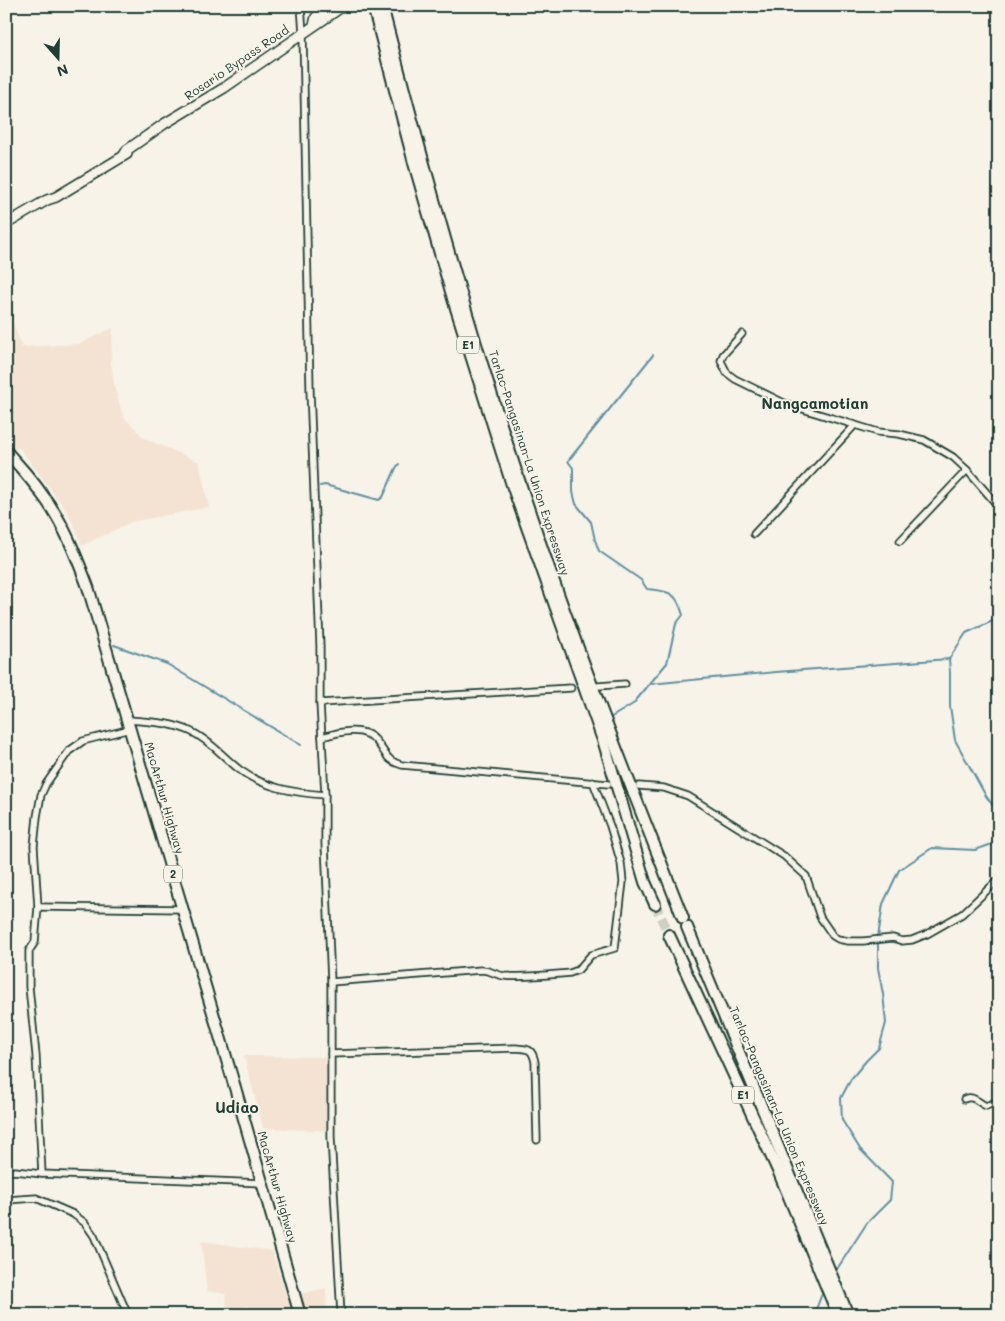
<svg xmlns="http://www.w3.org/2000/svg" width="1005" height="1321" font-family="Mali,sans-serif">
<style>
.built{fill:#f4e3d2}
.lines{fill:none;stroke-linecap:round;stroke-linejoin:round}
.stream{stroke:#6090a2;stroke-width:2}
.highway-tunnel{stroke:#cccfc4;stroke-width:10;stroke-dasharray:10 5;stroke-linecap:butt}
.street-casing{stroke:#1f3d34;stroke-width:9}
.primary-casing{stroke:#1f3d34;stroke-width:12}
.highway-casing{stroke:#1f3d34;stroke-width:14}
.street{stroke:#f7f3e8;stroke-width:5.5}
.primary{stroke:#f7f3e8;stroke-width:9}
.highway{stroke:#f7f3e8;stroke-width:10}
.labels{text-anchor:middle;stroke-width:4;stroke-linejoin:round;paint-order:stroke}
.shield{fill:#f7f3e8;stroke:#60746a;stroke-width:1}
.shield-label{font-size:11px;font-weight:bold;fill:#1f3d34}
.street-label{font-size:12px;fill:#1f3d34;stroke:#f7f3e8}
.quarter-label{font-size:15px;font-weight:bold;fill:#1f3d34;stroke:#f7f3e8}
</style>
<rect width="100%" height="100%" fill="#f7f3e8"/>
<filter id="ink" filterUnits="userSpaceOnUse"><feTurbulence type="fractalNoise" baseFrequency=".02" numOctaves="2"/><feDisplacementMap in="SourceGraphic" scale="10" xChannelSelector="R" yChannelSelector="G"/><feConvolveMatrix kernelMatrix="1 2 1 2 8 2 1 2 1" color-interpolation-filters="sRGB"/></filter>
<g filter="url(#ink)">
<g class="built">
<polygon points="6,305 22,347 79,344 113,328 111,363 115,389 123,416 144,438 199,462 209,507 131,522 82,546 75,527 65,509 19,447 15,450 6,439"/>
<polygon points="244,1056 328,1057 332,1131 263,1128"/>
<polygon points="201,1241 272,1251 292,1315 252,1315 249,1306 228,1311 225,1294 207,1291"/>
<polygon points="326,1288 327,1315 306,1315 300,1294"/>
</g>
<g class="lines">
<g class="stream">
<polyline points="320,486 325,485 379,500 383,497 396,468 399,464"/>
<polyline points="999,620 995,620 966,633 949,659 950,673 950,706 955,740 986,796 999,814"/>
<polyline points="114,645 167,664 301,745"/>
<polyline points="650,684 776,672 949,659"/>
<path d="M610,718l23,-14 34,-41 9,-39 7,-9c-7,-24 -13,-23 -36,-26l-6,-9 -42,-29 -4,-11 -4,-18 -15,-18 -3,-12v-24l-5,-7 85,-106"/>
<polyline points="878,937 883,904 899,870 932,848 975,850 995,843 999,831"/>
<polyline points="835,1272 867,1223 890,1200 892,1182 860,1149 842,1120 841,1098 851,1079 866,1061 879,1048 886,1023 883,994 878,968 878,942"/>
<polyline points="816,1315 815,1312 823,1291"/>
</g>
<polyline class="highway-tunnel" points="655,904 669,935"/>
<defs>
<g id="street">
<polyline points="301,6 303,33 310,390 320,646 320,703 325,795 325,843 331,982 331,1137 341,1315"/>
<polyline points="742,334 723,355 721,361 727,373 735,379 784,403 809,411 878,432 899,434 924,440 953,457 967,470 999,507"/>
<polyline points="754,534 855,425"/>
<polyline points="900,541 967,470"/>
<polyline points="598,686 625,684"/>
<polyline points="320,703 571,688"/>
<path d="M128,720c23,2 43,2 64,12 19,9 32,26 48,38 24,18 56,23 85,25"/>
<polyline points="130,729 83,741 69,751 46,784 41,795 37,817 34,846 38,907 35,942 29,951 29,987 36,1055 42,1174 262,1183"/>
<path d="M322,737c17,-5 43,-12 55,5 10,12 8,18 25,23l206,19"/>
<polyline points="639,786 664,788 688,796 784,856 806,876 820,917 833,936 838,939 848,941 863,941 893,938 902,941 912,940 927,934 962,914 999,879"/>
<polyline points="38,907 183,909"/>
<path d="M331,982l150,-12c9,0 15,5 23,6 22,2 44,-1 66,-3l8,-3 13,-15 24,-7 8,-66 -2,-19 -11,-37 -17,-44"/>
<path d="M331,1054l184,-6c13,1 17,0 20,14l2,78"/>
<path d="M964,1099c10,-4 13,3 22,7l13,-5"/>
<polyline points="6,1172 15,1171 42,1174"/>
<polyline points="6,1200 36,1198 73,1214 85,1223 94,1236 128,1315"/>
</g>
<g id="primary">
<polyline points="314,25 316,17 332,6"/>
<polyline points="124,155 127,150 164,124 224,88 343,6"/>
<polyline points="6,224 47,200 56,197 127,154"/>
</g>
<g id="highway">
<polyline points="373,6 414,163 454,302 512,485 604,743 645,882 655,904"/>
<path d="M382,6c44,171 92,342 149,510 46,136 99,268 152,402"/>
<path d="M6,451c12,14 25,27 35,42 22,28 35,62 47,94l148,504 64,224"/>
<polyline points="687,927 848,1315"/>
<polyline points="669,935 780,1175 838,1315"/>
</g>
</defs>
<use href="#street" class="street-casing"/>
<use href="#primary" class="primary-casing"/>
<use href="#highway" class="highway-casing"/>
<use href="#street" class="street"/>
<use href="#primary" class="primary"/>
<use href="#highway" class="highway"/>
</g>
</g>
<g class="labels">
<g class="shield">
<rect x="457" y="336.5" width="22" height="17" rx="4"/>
<rect x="164" y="865.5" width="18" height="17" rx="4"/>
<rect x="732" y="1086.5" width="22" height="17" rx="4"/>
</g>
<g class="shield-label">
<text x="468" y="349">E1</text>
<text x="173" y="878">2</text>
<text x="743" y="1099">E1</text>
</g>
<g class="street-label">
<text transform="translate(237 63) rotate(-34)" y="4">Rosario Bypass Road</text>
<text transform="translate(529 463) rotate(72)" y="4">Tarlac-Pangasinan-La Union Expressway</text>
<text transform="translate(164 798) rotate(74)" y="4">MacArthur Highway</text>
<text transform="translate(779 1116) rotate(67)" y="4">Tarlac-Pangasinan-La Union Expressway</text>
<text transform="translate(277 1187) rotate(74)" y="4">MacArthur Highway</text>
</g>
<g class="quarter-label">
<text x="815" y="409">Nangcamotian</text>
<text x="237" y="1113">Udiao</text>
</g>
</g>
<rect width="1005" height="1321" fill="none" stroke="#f7f3e8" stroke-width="25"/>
<rect x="12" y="12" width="980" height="1296" fill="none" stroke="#1f3d34" stroke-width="2" filter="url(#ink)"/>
<g transform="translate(58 58) rotate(160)" stroke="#f7f3e8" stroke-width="4" paint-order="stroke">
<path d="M0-4L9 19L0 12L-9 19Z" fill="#1f3d34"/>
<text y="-8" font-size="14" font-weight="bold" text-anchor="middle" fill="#1f3d34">N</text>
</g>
</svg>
